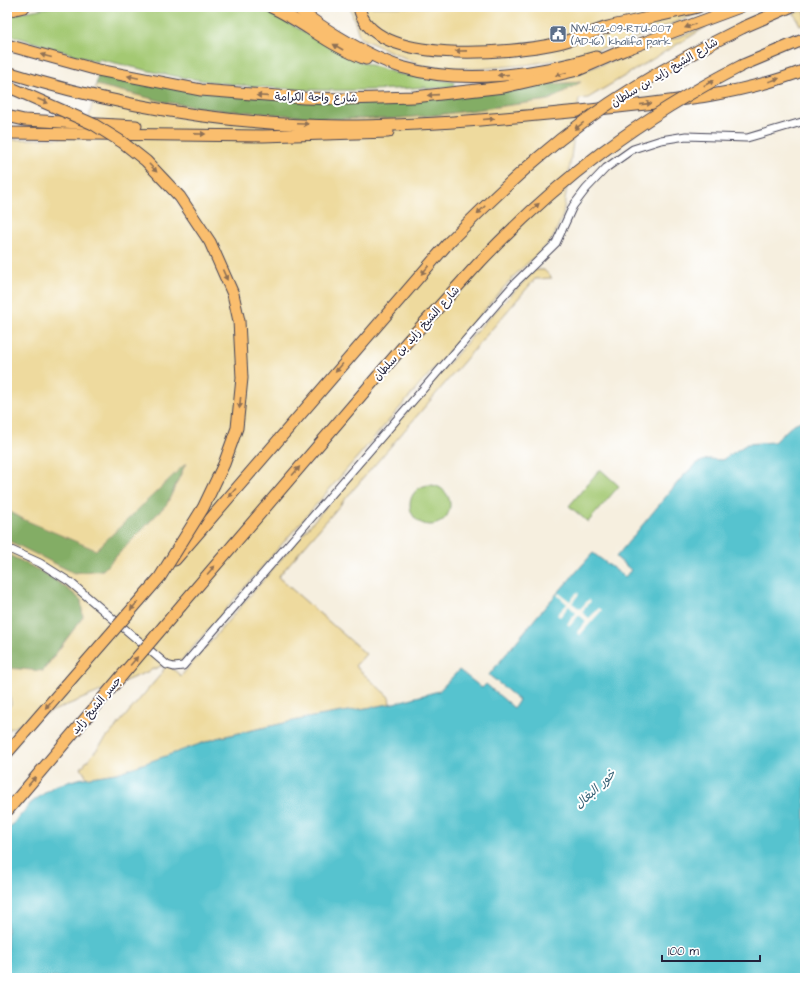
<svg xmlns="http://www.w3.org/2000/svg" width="812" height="985" font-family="'Architects Daughter','Playpen Sans Arabic',sans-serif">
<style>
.green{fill:#a4c973;stroke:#637657}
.forest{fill:#83ad65;stroke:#526850}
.sand{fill:#eeda9e;stroke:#887e6c}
.water{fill:#56c3cf;stroke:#3c7285}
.pier{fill:#f6efdf}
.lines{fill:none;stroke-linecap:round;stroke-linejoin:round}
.minor-casing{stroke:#424154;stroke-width:9}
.highway-casing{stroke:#424154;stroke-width:13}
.minor{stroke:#fff;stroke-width:7}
.highway{stroke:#fabe6e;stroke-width:11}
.highway-bridge-casing{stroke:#424154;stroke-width:13;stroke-linecap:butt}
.highway-bridge{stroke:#fabe6e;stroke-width:11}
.oneway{fill:#8e7054}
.labels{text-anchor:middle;stroke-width:4;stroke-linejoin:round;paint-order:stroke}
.service-label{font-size:11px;fill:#4e5e75;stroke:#fff;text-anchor:start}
.street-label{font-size:11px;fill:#22223b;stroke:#fff}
.water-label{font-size:12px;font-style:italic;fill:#376276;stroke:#fff}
</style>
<rect width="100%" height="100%" fill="#fff"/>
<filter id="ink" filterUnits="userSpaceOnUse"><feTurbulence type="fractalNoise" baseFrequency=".025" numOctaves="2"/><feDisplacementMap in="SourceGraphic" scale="8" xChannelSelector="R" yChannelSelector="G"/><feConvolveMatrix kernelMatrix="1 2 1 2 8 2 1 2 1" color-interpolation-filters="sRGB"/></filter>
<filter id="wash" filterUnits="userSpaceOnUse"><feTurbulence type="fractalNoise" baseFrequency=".012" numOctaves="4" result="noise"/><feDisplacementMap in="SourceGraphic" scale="16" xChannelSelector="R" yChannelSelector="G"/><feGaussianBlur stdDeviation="0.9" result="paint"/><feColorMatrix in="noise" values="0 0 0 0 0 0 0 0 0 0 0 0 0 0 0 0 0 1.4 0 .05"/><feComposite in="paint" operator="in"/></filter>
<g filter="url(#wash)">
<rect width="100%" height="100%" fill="#f6efdf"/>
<g class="green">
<path d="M50,7h209l96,53 44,14 55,8v4l-27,3 -1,-2c-77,6 -156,4 -233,-8 -31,-4 -63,-13 -95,-20v3l-91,-28v-19z"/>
<polygon points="600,469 619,486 588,522 569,506"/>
<circle cx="430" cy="505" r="20"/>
</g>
<g class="forest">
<polygon points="99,69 199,91 365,103 519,90 547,84 582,82 549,100 438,115 390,119 334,119 210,109 165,102 96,85"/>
<polygon points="187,461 167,504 103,570 74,573 7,540 7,510 25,520"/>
<path d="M7,554c27,13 52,26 74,46l2,17 -41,54 -35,-3z"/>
</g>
<g class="sand">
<polygon points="350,7 714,7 633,39 569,58 525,65 477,69 423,66 360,38"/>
<polygon points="805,10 805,23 800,25 794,13"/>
<path d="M706,27l-118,71 -9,1 -16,116 -11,25 -39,37 -332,384 -14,3 14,12 300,-350 54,-56h9l8,8 -17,1 -257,298 88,77 -11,12 34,31 1,7 -83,14 -90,20 -91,33 -39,7 -6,-10 81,-95 4,-9 -159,66v-20l4,-6 -4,-36 36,3 40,-54 -2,-17c-22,-20 -47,-33 -74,-46v-14l67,33 29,-3 64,-66 19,-41 -90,87 -71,-30 -18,-10v-370l78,-3 11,-52 69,17 44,7 125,10h56l48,-4 111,-15 32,-18 -34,2z"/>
</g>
<polygon class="water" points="805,419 805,978 7,978 7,831 31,803 54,786 78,779 117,773 217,738 307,718 390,704 439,691 459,670 482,688 486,684 514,708 519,700 489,675 538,615 593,553 625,577 631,570 616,557 683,476 697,463 708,459 722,460 747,444 774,442 794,424"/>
<polygon class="pier" points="577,592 579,594 572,603 580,609 589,599 591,601 582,612 589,618 599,608 602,610 580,635 577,632 586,621 579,615 570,626 567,624 576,613 569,606 560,617 557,615 567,604 557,595 559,593 570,601"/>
</g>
<g filter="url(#ink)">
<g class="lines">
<defs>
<polyline id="minor" points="7,548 40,563 70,582 167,665 174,667 183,666 515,283 556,243 573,206 586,189 606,168 633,149 661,140 686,136 747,138 805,121"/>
<g id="highway">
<path d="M271,7c33,15 60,40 95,52"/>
<path d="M297,7c12,12 27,21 42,30 20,12 40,23 62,30 61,18 136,8 195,-10"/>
<path d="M359,7c11,61 156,46 200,36 17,-4 33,-11 49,-16 30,-7 60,-13 90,-20"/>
<polyline points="7,11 24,7"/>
<polyline points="744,27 790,7"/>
<polyline points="7,45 98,70 201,90 304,98 344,99 414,97 504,87 578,70 624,50 740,7"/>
<polyline points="743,65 805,39"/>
<path d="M7,72c108,34 222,53 336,54 82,0 165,-8 247,-16 73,-8 146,-13 215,-40"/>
<polyline points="7,116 24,120 136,126"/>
<polyline points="7,133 263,136 388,132"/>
<polyline points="175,560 450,241"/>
<polyline points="186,600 407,342 478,264"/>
</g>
</defs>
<use href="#minor" class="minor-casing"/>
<use href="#highway" class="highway-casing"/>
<use href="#minor" class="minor"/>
<use href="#highway" class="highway"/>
<defs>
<g id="highway-bridge">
<polyline points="7,86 93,124 122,142 146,161 180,197 210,242 233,294 239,321 242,378 237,428 224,464 203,508 160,577 7,753"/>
<path d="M450,241c29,-29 57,-57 88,-83 62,-54 133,-95 206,-131"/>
<path d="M478,264c80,-85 161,-146 265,-199"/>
<polyline points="7,811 186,600"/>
</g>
</defs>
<use href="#highway-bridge" class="highway-bridge-casing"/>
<use href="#highway-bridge" class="highway-bridge"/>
</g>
<defs><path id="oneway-solid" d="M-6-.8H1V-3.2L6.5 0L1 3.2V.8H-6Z"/></defs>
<g class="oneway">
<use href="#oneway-solid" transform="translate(690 26) rotate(160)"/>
<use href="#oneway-solid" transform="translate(338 47) rotate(-150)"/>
<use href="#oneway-solid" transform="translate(461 51) rotate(179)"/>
<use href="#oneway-solid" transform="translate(46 56) rotate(-165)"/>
<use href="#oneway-solid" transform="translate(561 74) rotate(166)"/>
<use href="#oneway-solid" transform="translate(503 75) rotate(175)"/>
<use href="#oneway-solid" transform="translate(133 77) rotate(-168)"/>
<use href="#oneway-solid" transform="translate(774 80) rotate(-18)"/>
<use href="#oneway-solid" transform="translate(709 83) rotate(-28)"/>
<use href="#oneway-solid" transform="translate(433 95) rotate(176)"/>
<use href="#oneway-solid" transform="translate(262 96) rotate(-176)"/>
<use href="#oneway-solid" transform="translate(43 101) rotate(23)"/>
<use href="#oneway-solid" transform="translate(646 104) rotate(-6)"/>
<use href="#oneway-solid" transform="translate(489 119) rotate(-5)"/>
<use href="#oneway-solid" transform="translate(303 124) rotate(3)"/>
<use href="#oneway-solid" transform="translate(579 126) rotate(142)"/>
<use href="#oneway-solid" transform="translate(200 134) rotate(1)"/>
<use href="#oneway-solid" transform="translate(153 168) rotate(46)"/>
<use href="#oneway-solid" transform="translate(535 207) rotate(-42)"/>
<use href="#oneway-solid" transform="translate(481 210) rotate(135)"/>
<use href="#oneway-solid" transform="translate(425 270) rotate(131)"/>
<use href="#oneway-solid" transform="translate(225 275) rotate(66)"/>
<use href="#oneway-solid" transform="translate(339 368) rotate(131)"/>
<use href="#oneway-solid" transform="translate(240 403) rotate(96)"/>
<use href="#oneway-solid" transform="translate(296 471) rotate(-49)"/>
<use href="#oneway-solid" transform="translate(232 493) rotate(131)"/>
<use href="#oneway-solid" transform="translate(211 570) rotate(-49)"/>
<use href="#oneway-solid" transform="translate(134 606) rotate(131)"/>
<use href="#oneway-solid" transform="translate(134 661) rotate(-50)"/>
<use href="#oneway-solid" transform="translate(49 704) rotate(131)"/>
<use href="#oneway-solid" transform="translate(32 781) rotate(-50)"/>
</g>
</g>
<defs>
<symbol id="civic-square" viewBox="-11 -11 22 22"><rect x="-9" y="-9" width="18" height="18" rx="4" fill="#5c6f8a" stroke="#fff"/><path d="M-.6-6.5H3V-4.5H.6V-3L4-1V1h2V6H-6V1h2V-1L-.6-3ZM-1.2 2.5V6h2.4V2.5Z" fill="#fff"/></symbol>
</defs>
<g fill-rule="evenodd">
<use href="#civic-square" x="548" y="24" width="20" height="20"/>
</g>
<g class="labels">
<g class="service-label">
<text x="571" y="32">NW-102-09-RTU-007<tspan x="571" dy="13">(AD-16) khalifa park</tspan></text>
</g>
<g class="street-label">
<text transform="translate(664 72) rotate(-31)" y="4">شارع الشيخ زايد بن سلطان</text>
<text transform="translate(316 97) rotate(1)" y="4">شارع واحة الكرامة</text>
<text transform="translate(416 333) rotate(-48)" y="4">شارع الشيخ زايد بن سلطان</text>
<text transform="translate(96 705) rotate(-50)" y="4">جسر الشيخ زايد</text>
</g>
<g class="water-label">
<text transform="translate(595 789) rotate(-43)" y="4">خور البغال</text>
</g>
</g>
<rect width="812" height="985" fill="none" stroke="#fff" stroke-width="24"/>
<path d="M662 955v6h98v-6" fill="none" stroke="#22223b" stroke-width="2"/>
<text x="668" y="955" font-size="12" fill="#22223b" stroke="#ffffff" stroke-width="3" paint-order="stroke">100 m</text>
</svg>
